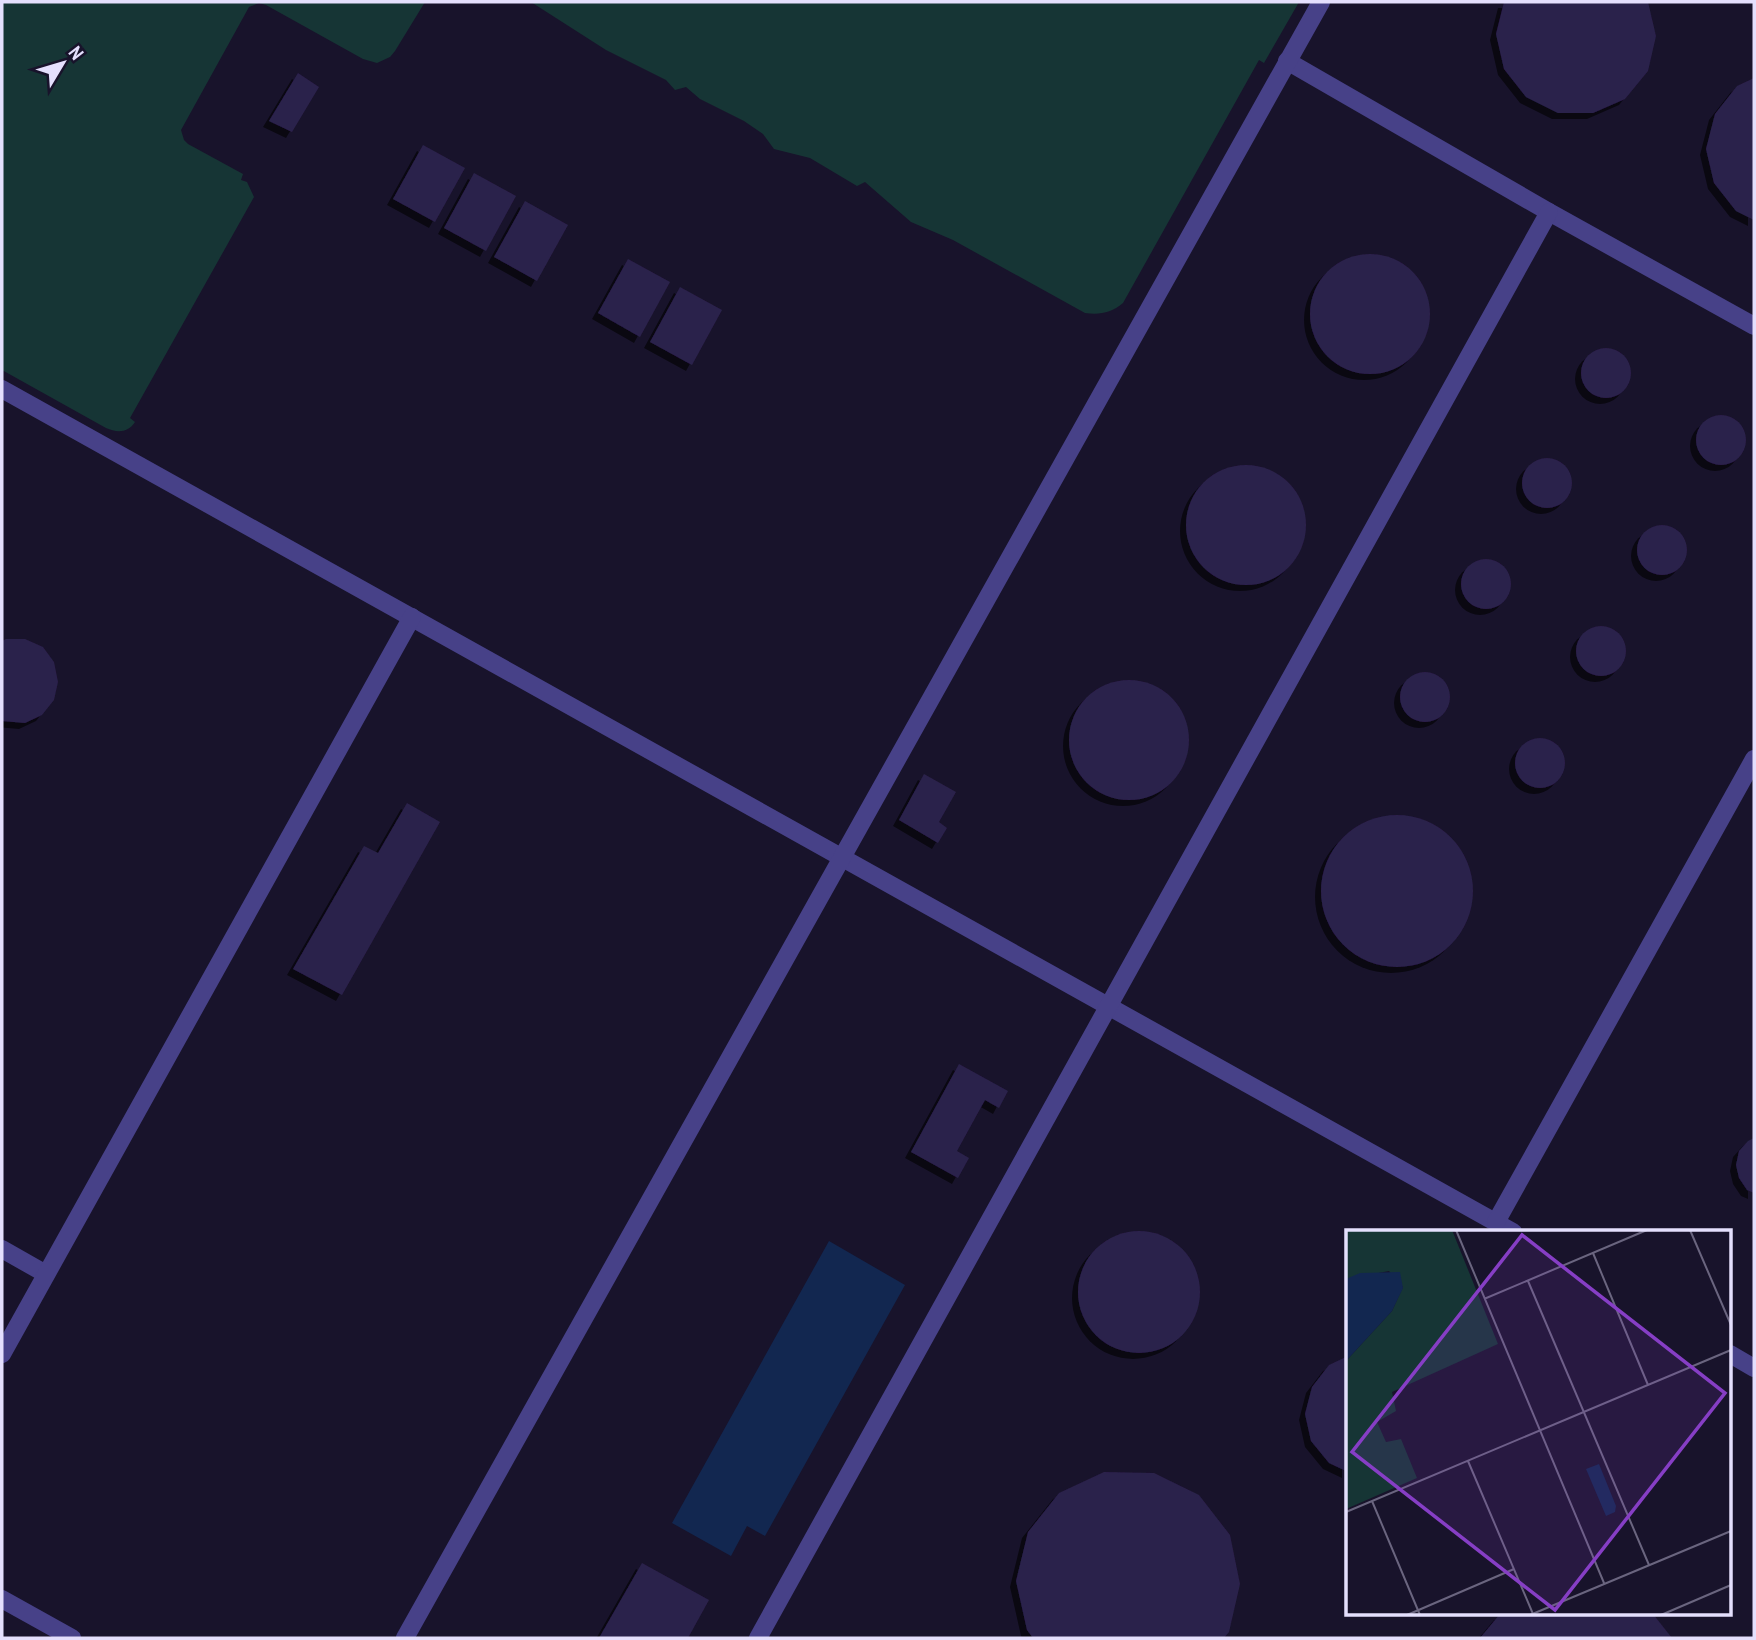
<svg xmlns="http://www.w3.org/2000/svg" width="1756" height="1640" font-family="'Archivo Narrow',sans-serif">
<style>
.green{fill:#163535}
.water{fill:#122750}
.building{fill:#2b204b;filter:url(#shadow)}
.lines{fill:none;stroke-linecap:round;stroke-linejoin:round}
.minor{stroke:#474188;stroke-width:18}
.inset-road{fill:none;stroke:#6a657f;stroke-width:2}
.view{fill:#863ec5;fill-opacity:0.15;stroke:#863ec5;stroke-width:3.5}
.inset-edge{fill:none;stroke:#e4dffd;stroke-width:3.5}
</style>
<defs>
<filter id="shadow"><feDropShadow dx="-6" dy="6" stdDeviation="0" flood-color="#0009"/></filter>
</defs>
<rect width="100%" height="100%" fill="#18132b"/>
<g class="green">
<path d="M2,2h423l-30,49 -5,6 -13,6 -14,-4 -97,-54 -7,-2 -10,4 -68,123 3,10 4,4 55,30 -2,6 6,2 7,15 -124,221 5,4c-7,11 -18,11 -29,6l-104,-58z"/>
<path d="M531,2h768l-35,61 -5,-3 -136,243c-12,10 -23,12 -38,10l-132,-73 -42,-18 -46,-40 -8,4 -47,-28 -36,-9 -11,-15 -19,-13 -44,-22 -14,-12 -11,3 -9,-10 -60,-30z"/>
</g>
<polygon class="water" points="829,1241 905,1285 765,1536 747,1526 731,1556 672,1523"/>
<g class="building">
<polygon points="1504,2 1648,2 1656,36 1648,71 1625,99 1593,113 1558,113 1526,97 1504,69 1496,34"/>
<polygon points="298,73 319,87 292,132 269,121"/>
<polygon points="1754,78 1754,220 1736,211 1714,183 1706,149 1715,114 1737,86"/>
<polygon points="423,145 465,168 435,222 393,199"/>
<polygon points="474,173 516,196 486,251 444,228"/>
<polygon points="525,201 568,225 537,281 494,257"/>
<circle cx="1370" cy="314" r="60"/>
<polygon points="628,259 670,282 640,337 598,313"/>
<polygon points="680,287 722,310 692,365 650,342"/>
<circle cx="1606" cy="373" r="25"/>
<circle cx="1721" cy="440" r="25"/>
<circle cx="1547" cy="483" r="25"/>
<circle cx="1246" cy="525" r="60"/>
<circle cx="1662" cy="550" r="25"/>
<circle cx="1486" cy="584" r="25"/>
<circle cx="1601" cy="651" r="25"/>
<polygon points="6,639 25,639 43,647 54,662 58,682 54,700 42,715 25,723 2,721 2,641"/>
<circle cx="1425" cy="697" r="25"/>
<circle cx="1129" cy="740" r="60"/>
<circle cx="1540" cy="763" r="25"/>
<polygon points="924,774 956,792 939,822 947,828 938,843 899,820"/>
<polygon points="407,803 440,822 342,995 293,969 364,846 378,853"/>
<circle cx="1397" cy="891" r="76"/>
<polygon points="959,1064 1008,1091 999,1108 985,1100 957,1151 969,1158 958,1178 911,1152"/>
<polygon points="1754,1138 1754,1193 1747,1190 1739,1178 1736,1165 1739,1151 1748,1141"/>
<circle cx="1139" cy="1292" r="61"/>
<polygon points="1348,1356 1348,1472 1329,1463 1311,1441 1305,1414 1312,1387 1329,1365"/>
<polygon points="1104,1472 1154,1473 1199,1495 1230,1535 1240,1584 1229,1632 1224,1638 1033,1638 1027,1630 1016,1581 1028,1532 1059,1493"/>
<polygon points="642,1563 709,1600 688,1638 599,1638"/>
<polygon points="1500,1614 1653,1614 1672,1638 1480,1638"/>
</g>
<g class="lines">
<g class="minor">
<polyline points="1287,61 1549,212 1754,326"/>
<polyline points="2,389 1513,1232"/>
<polyline points="1496,1222 1754,759"/>
<polyline points="2,1249 46,1274"/>
<polyline points="2,1354 412,617"/>
<polyline points="1730,1354 1754,1368"/>
<polyline points="2,1599 72,1638"/>
<polyline points="405,1638 1321,2"/>
<polyline points="758,1638 1549,212"/>
</g>
</g>
<g transform="translate(1346 1230)">
<rect width="385" height="385" fill="#18132b"/>
<path d="M0,0h106l46,114 -106,48 4,19 -19,11 9,20 15,-3 16,39 -71,31v-148l46,-50 11,-24 -14,-16 -43,8z" fill="#163535"/>
<path d="M54,42l3,16 -11,23 -46,50v-82l14,-6zM253,234l17,42 -1,6 -9,4 -20,-47z" fill="#122750"/>
<path class="inset-road" d="M110,0l148,353M344,0l41,95M247,23l55,132M182,51l121,284M138,69l163,-69M122,231l65,153M26,271l48,114M0,282l385,-162M61,385l107,-46M184,385l201,-84M315,385l70,-30"/>
<path class="view" d="M176,5l203,158 -170,217 -203,-158z"/>
<rect width="385" height="385" class="inset-edge"/>
</g>
<rect width="1756" height="1640" fill="none" stroke="#e4dffd" stroke-width="7"/>
<g transform="translate(63 63) rotate(52)" stroke="#18132b" stroke-width="5" paint-order="stroke">
<path d="M0-5L12 26L0 18L-12 26Z" fill="#e4dffd"/>
<text y="-10" font-size="19" font-weight="bold" text-anchor="middle" fill="#e4dffd">N</text>
</g>
</svg>
